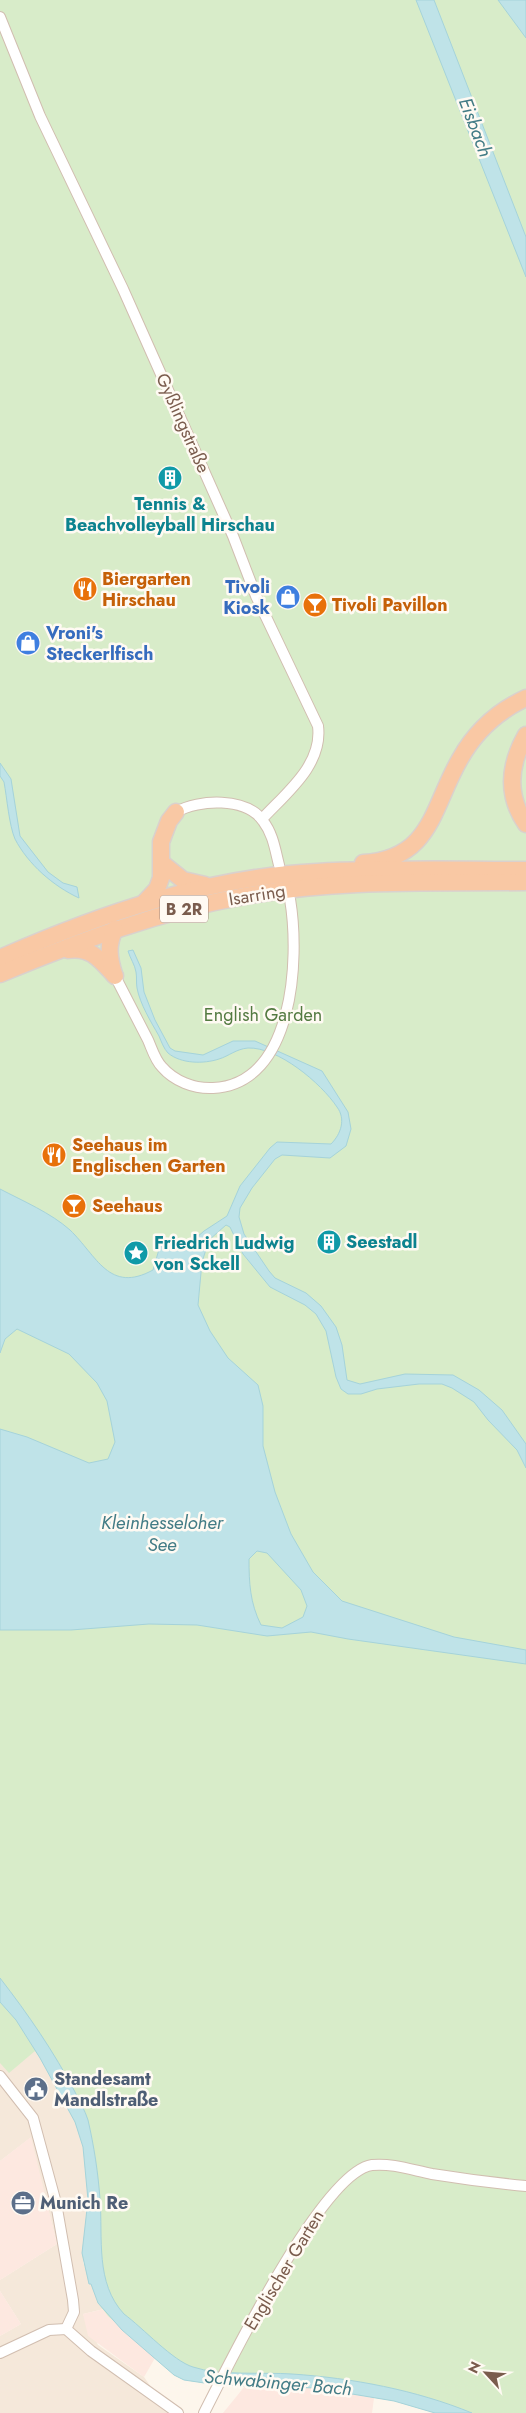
<svg xmlns="http://www.w3.org/2000/svg" width="526" height="2413" font-family="Jost,sans-serif">
<style>
.residential{fill:#f5e8da}
.commercial{fill:#fde8e0}
.green{fill:#d8ecc9}
.water{fill:#bfe3e8;stroke:#a5d3da;fill-rule:evenodd}
.lines{fill:none;stroke-linecap:round;stroke-linejoin:round}
.minor-casing{stroke:#d1beb0;stroke-width:12}
.trunk-casing{stroke:#dad1cd;stroke-width:19}
.minor{stroke:#fff;stroke-width:10}
.trunk{stroke:#f9c8a4;stroke-width:16}
.labels{text-anchor:middle;stroke-width:5;stroke-linejoin:round;paint-order:stroke}
.shield{fill:#fffaf3;stroke:#a28b7f;stroke-width:1}
.shield-label{font-size:16px;font-weight:bold;fill:#7a5c4d}
.street-label{font-size:18px;fill:#7a5c4d;stroke:#fffaf3}
.culture-label{font-size:18px;font-weight:bold;fill:#0d838f;stroke:#fffaf3;text-anchor:start}
.food-label{font-size:18px;font-weight:bold;fill:#c56008;stroke:#fffaf3;text-anchor:start}
.shop-label{font-size:18px;font-weight:bold;fill:#366cbe;stroke:#fffaf3;text-anchor:end}
.park-label{font-size:18px;fill:#537a41;stroke:#fffaf3}
.service-label{font-size:18px;font-weight:bold;fill:#4e5e75;stroke:#fffaf3;text-anchor:start}
.water-label{font-size:19px;font-style:italic;fill:#437c86;stroke:#fffaf3}
</style>
<rect width="100%" height="100%" fill="#fdf6ec"/>
<polygon class="residential" points="0,2002 40,2058 75,2122 83,2147 88,2200 83,2262 98,2303 104,2309 83,2314 98,2345 144,2377 169,2413 0,2413 0,2336 21,2324 0,2291 0,2280 57,2244 30,2138 0,2161"/>
<g class="commercial">
<polygon points="31,2137 57,2244 0,2280 0,2161"/>
<polygon points="0,2291 21,2324 0,2336"/>
<polygon points="104,2309 155,2358 144,2377 88,2336 83,2314"/>
<polygon points="245,2386 316,2388 374,2398 372,2413 223,2413"/>
</g>
<polygon class="green" points="0,0 508,0 526,27 526,2413 435,2413 394,2401 316,2388 210,2384 184,2380 174,2375 108,2316 98,2303 91,2284 89,2284 82,2254 88,2200 83,2147 75,2122 40,2058 35,2051 9,2073 0,2063"/>
<g class="water">
<polygon points="416,0 434,0 526,237 526,277"/>
<polygon points="498,0 526,0 526,38"/>
<path d="M0,763l11,16 9,57 28,36 15,11 14,4 2,11c-26,-12 -51,-34 -64,-59 -6,-14 -8,-41 -11,-57l-4,-6z"/>
<path d="M133,950l8,18 3,24 11,28 15,28 5,3 28,4 30,-14h22l67,30 26,41 3,17 -5,17 -16,12 -48,-3 -7,4 -23,29 -12,20 -1,9 5,17 25,37 6,7 31,15 15,13 15,21 6,18 5,35 13,4 45,-10 48,1 26,15 23,20 24,34v24l-9,-18 -29,-30 -14,-18 -22,-14 -10,-4h-23l-42,5 -16,5h-13l-7,-5 -5,-12 -10,-46 -10,-17 -11,-9 -35,-18 -27,-33 -13,-27 -4,-2 -17,15 -7,22 -4,43 12,26 18,27 30,27 5,21v40l12,46 16,42 22,38 29,29 112,36 72,13v14l-178,-25 -37,-7 -44,4 -70,-11 -48,-1 -78,6h-71v-201l27,8 62,26 19,-4 7,-17 -8,-41 -10,-18 -28,-29 -52,-25 -12,10 -5,14v-164c23,12 51,24 70,41 27,26 39,64 83,40l9,-31 6,1 6,9 8,1 22,-19 23,-15 13,-30 30,-38 7,-6 54,2c10,-10 15,-25 6,-37 -16,-24 -59,-60 -89,-59 -12,1 -19,8 -29,11 -15,5 -38,5 -51,-6 -4,-4 -7,-12 -9,-17 -8,-14 -19,-32 -22,-48 -1,-5 0,-11 -1,-16 -1,-7 -6,-14 -8,-21zM257,1551l10,2 34,37 6,16 -4,11 -21,11 -21,-3c-11,-22 -12,-42 -12,-66z"/>
<path d="M0,1978c28,36 54,74 75,114 4,9 10,18 13,28 6,26 10,52 12,79 3,39 -5,84 24,115 19,14 49,47 69,53 26,9 70,5 99,7 60,4 124,16 180,39h-37l-41,-12 -78,-13 -98,-3 -34,-5 -10,-5 -52,-45 -24,-27 -7,-19h-2l-7,-31 6,-53 -5,-53 -8,-25 -35,-64 -24,-38 -16,-18z"/>
</g>
<g class="lines">
<defs>
<g id="minor">
<path d="M0,17l40,99 83,173 110,247 23,60 62,130c5,39 -32,67 -56,93"/>
<path d="M176,812c23,-13 70,-15 87,9 10,13 12,28 16,44"/>
<path d="M115,976c11,21 22,43 33,64 4,9 7,20 14,27 12,14 32,22 51,21 81,-4 87,-129 77,-189"/>
<polyline points="0,2076 33,2118 56,2203 73,2300 74,2312 66,2329"/>
<polyline points="66,2329 91,2351 178,2413"/>
<polyline points="0,2353 49,2330 66,2329"/>
<path d="M204,2413c24,-47 118,-241 168,-248 20,-2 40,5 60,9 31,5 62,9 94,12"/>
</g>
<g id="trunk">
<path d="M526,735c-17,30 -20,60 0,89"/>
<path d="M363,863c69,-4 69,-56 97,-104 15,-27 38,-48 66,-61"/>
<polyline points="163,864 183,880 205,885"/>
<polyline points="144,903 157,889 161,878 161,842 169,821 176,812"/>
<path d="M68,950c23,-4 33,11 47,26"/>
<path d="M0,958c100,-44 207,-81 317,-86 69,-4 140,-2 209,-2"/>
<path d="M0,974c80,-33 160,-63 245,-78 92,-17 188,-13 281,-14"/>
<path d="M114,974c-5,-16 -7,-29 1,-45"/>
</g>
</defs>
<use href="#minor" class="minor-casing"/>
<use href="#trunk" class="trunk-casing"/>
<use href="#minor" class="minor"/>
<use href="#trunk" class="trunk"/>
</g>
<defs>
<symbol id="building-disc" viewBox="-11 -11 22 22"><circle r="9.5" fill="#0f9aa8" stroke="#fffaf3"/><path d="M-4-6H4V6H1V3H-1V6H-4ZM-2.5-4.3h1.7v1.8h-1.7ZM.8-4.3h1.7v1.8H.8ZM-2.5-1h1.7V.8h-1.7ZM.8-1h1.7V.8H.8Z" fill="#fff"/></symbol>
<symbol id="restaurant-disc" viewBox="-11 -11 22 22"><circle r="9.5" fill="#e8710a" stroke="#fffaf3"/><path d="M-5-6h1v4h1v-4h1v4h1v-4h1v5L-1.5 .5V6h-2V.5L-5-1ZM5-6V6H3V1.5H1.5Q1.5-4 5-6Z" fill="#fff"/></symbol>
<symbol id="shop-disc" viewBox="-11 -11 22 22"><circle r="9.5" fill="#3f7fe0" stroke="#fffaf3"/><path d="M-5-2.5h2.3a2.7 3.5 0 0 1 5.4 0H5L5.5 6h-11ZM-1.5-2.5h3a1.5 2.3 0 0 0-3 0Z" fill="#fff"/></symbol>
<symbol id="bar-disc" viewBox="-11 -11 22 22"><circle r="9.5" fill="#e8710a" stroke="#fffaf3"/><path d="M-6-5H6L.8 .8V4.5H3.5V6h-7V4.5H-.8V.8Z" fill="#fff"/></symbol>
<symbol id="sight-disc" viewBox="-11 -11 22 22"><circle r="9.5" fill="#0f9aa8" stroke="#fffaf3"/><path d="M0-6L1.8-2.2L6-1.7L2.9 1.2L3.7 5.4L0 3.3L-3.7 5.4L-2.9 1.2L-6-1.7L-1.8-2.2Z" fill="#fff"/></symbol>
<symbol id="civic-disc" viewBox="-11 -11 22 22"><circle r="9.5" fill="#5c6f8a" stroke="#fffaf3"/><path d="M-.6-6.5H3V-4.5H.6V-3L4-1V1h2V6H-6V1h2V-1L-.6-3ZM-1.2 2.5V6h2.4V2.5Z" fill="#fff"/></symbol>
<symbol id="office-disc" viewBox="-11 -11 22 22"><circle r="9.5" fill="#5c6f8a" stroke="#fffaf3"/><path d="M-6-3h4V-5.5h4V-3h4V5H-6ZM-1-4.5V-3h2v-1.5ZM-6 0V1H6V0Z" fill="#fff"/></symbol>
</defs>
<g fill-rule="evenodd">
<use href="#building-disc" x="156" y="464" width="28" height="28"/>
<use href="#restaurant-disc" x="71" y="575" width="28" height="28"/>
<use href="#shop-disc" x="274" y="583" width="28" height="28"/>
<use href="#bar-disc" x="301" y="591" width="28" height="28"/>
<use href="#shop-disc" x="14" y="629" width="28" height="28"/>
<use href="#restaurant-disc" x="40" y="1141" width="28" height="28"/>
<use href="#bar-disc" x="60" y="1192" width="28" height="28"/>
<use href="#building-disc" x="315" y="1228" width="28" height="28"/>
<use href="#sight-disc" x="122" y="1239" width="28" height="28"/>
<use href="#civic-disc" x="22" y="2075" width="28" height="28"/>
<use href="#office-disc" x="9" y="2189" width="28" height="28"/>
</g>
<g class="labels">
<rect class="shield" x="160" y="895.5" width="48" height="27" rx="4"/>
<g class="shield-label">
<text x="184" y="915">B 2R</text>
</g>
<g class="street-label">
<text transform="translate(183 423) rotate(66)" y="6">Gyßlingstraße</text>
<text transform="translate(257 895) rotate(-9)" y="6">Isarring</text>
<text transform="translate(284 2270) rotate(-59)" y="6">Englischer Garten</text>
</g>
<g class="culture-label">
<text x="170" y="510" text-anchor="middle">Tennis &amp;<tspan x="170" dy="21">Beachvolleyball Hirschau</tspan></text>
<text x="346" y="1248">Seestadl</text>
<text x="154" y="1249">Friedrich Ludwig<tspan x="154" dy="21">von Sckell</tspan></text>
</g>
<g class="food-label">
<text x="102" y="585">Biergarten<tspan x="102" dy="21">Hirschau</tspan></text>
<text x="332" y="611">Tivoli Pavillon</text>
<text x="72" y="1151">Seehaus im<tspan x="72" dy="21">Englischen Garten</tspan></text>
<text x="92" y="1212">Seehaus</text>
</g>
<g class="shop-label">
<text x="270" y="593">Tivoli<tspan x="270" dy="21">Kiosk</tspan></text>
<text x="46" y="639" text-anchor="start">Vroni's<tspan x="46" dy="21">Steckerlfisch</tspan></text>
</g>
<g class="park-label">
<text x="263" y="1021">English Garden</text>
</g>
<g class="service-label">
<text x="54" y="2085">Standesamt<tspan x="54" dy="21">Mandlstraße</tspan></text>
<text x="40" y="2209">Munich Re</text>
</g>
<g class="water-label">
<text transform="translate(476 127) rotate(69)" y="7">Eisbach</text>
<text x="162" y="1529">Kleinhesseloher<tspan x="162" dy="22">See</tspan></text>
<text transform="translate(278 2382) rotate(5)" y="7">Schwabinger Bach</text>
</g>
</g>
<g transform="translate(486 2373) rotate(296)" stroke="#fffaf3" stroke-width="4" paint-order="stroke">
<path d="M0-4L9 19L0 12L-9 19Z" fill="#7a5c4d"/>
<text y="-8" font-size="14" font-weight="bold" text-anchor="middle" fill="#7a5c4d">N</text>
</g>
</svg>
